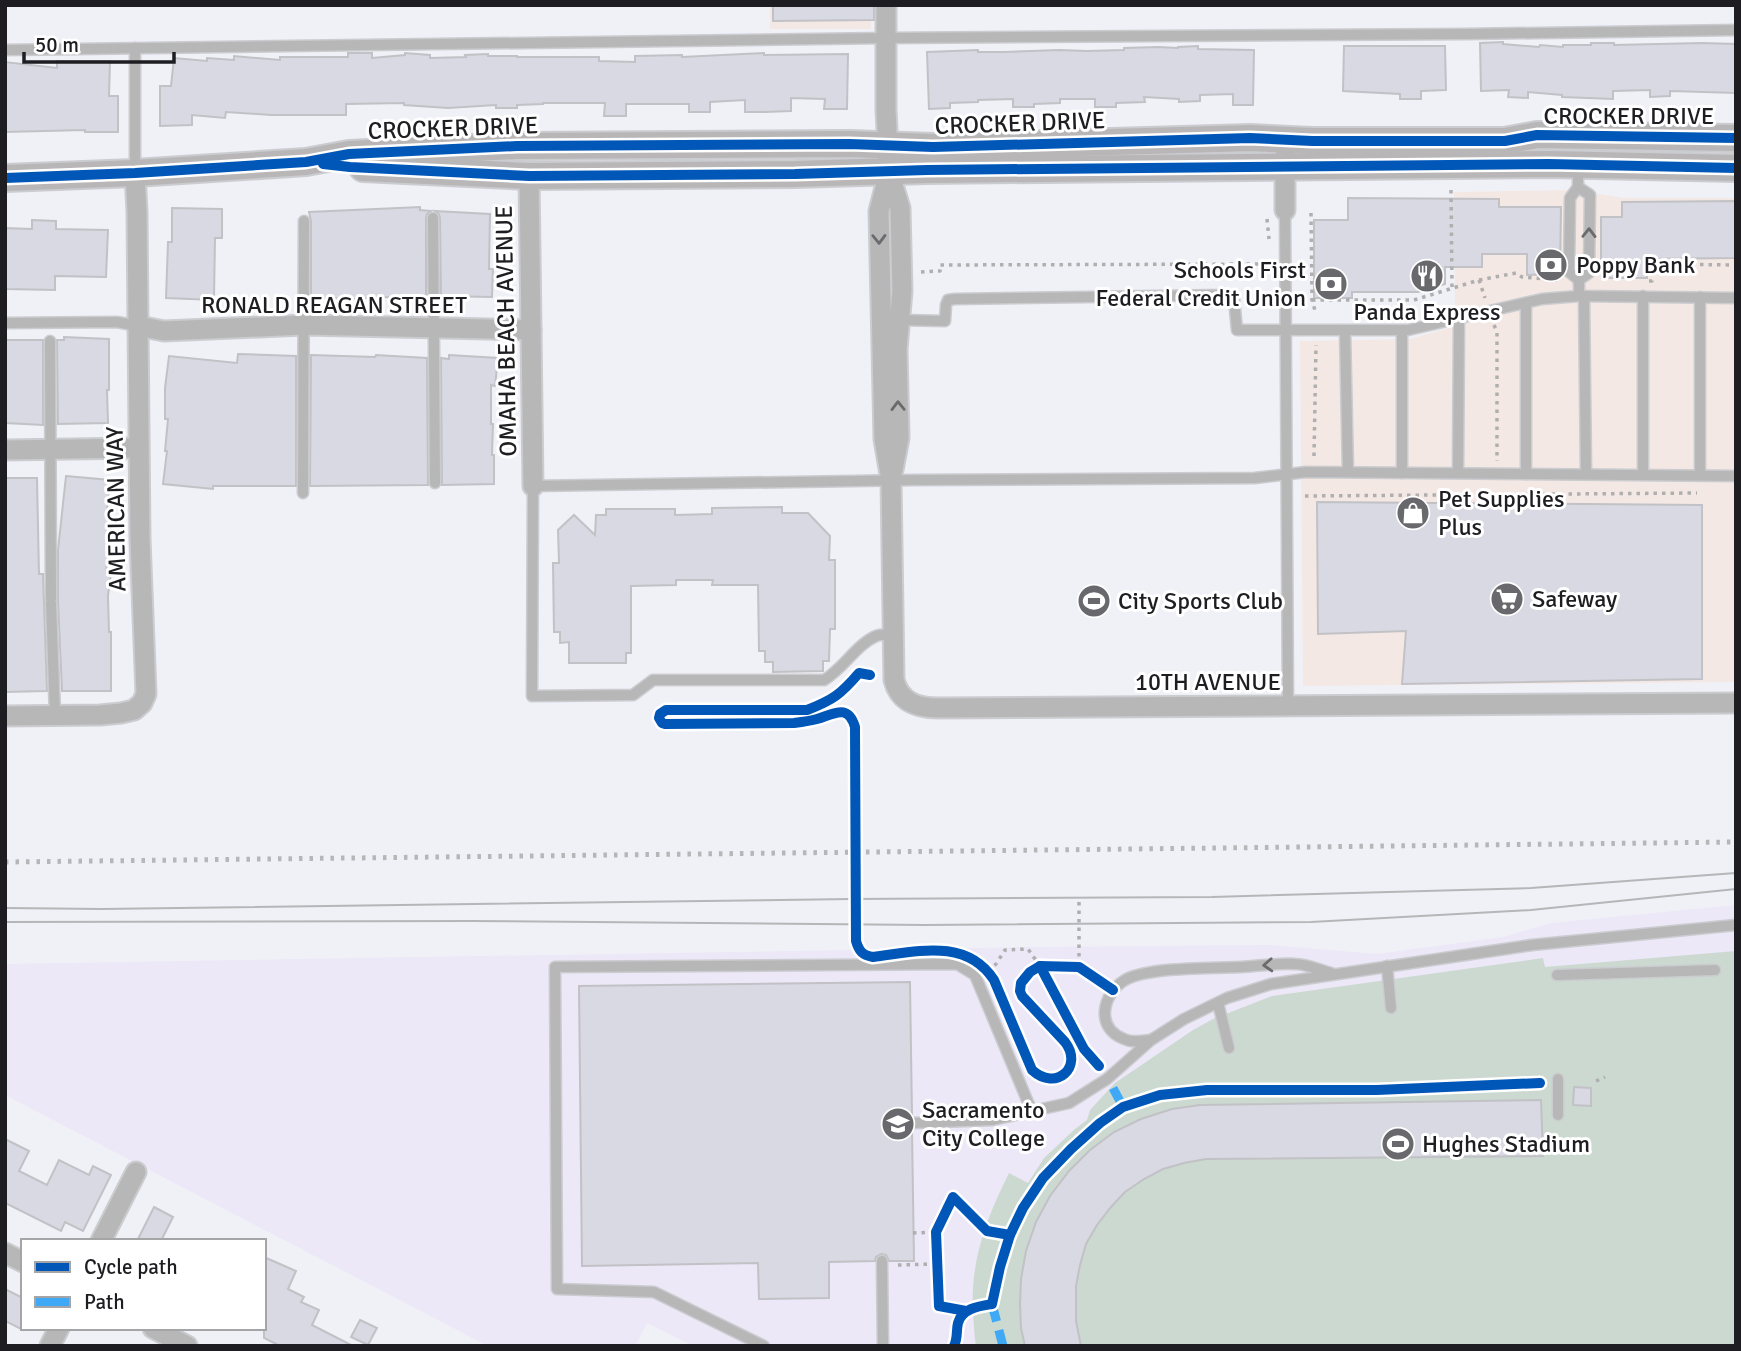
<svg xmlns="http://www.w3.org/2000/svg" width="1741" height="1351" font-family="Signika,sans-serif">
<style>
.commercial{fill:#f4e8e4}
.education{fill:#ece8f7}
.green{fill:#ccd9d0}
.building{fill:#d8d9e2;stroke:#c1c1c6;stroke-width:2}
.lines{fill:none;stroke-linecap:round;stroke-linejoin:round}
.lane-casing{stroke:#cbccd0;stroke-width:13}
.street-casing{stroke:#cbccd0;stroke-width:23}
.secondary-casing{stroke:#cbccd0;stroke-width:30}
.path{stroke:#afafb0;stroke-width:3.5;stroke-dasharray:3.5 5;stroke-linecap:butt}
.lane{stroke:#b8b7b7;stroke-width:10}
.street{stroke:#b8b7b7;stroke-width:19}
.secondary{stroke:#b8b6b6;stroke-width:26}
.tram{stroke:#b5b6b8;stroke-width:2}
.rail{stroke:#b5b6b8;stroke-width:5;stroke-dasharray:3.5 7;stroke-linecap:butt}
.quiet{stroke:#3fa9f5;stroke-width:9;stroke-dasharray:18 9;stroke-linecap:butt}
.cycleway-casing{stroke:#fff;stroke-width:15}
.cycleway{stroke:#0057b8;stroke-width:10}
.oneway{stroke:#6b6a6c}
.labels{text-anchor:middle;stroke-width:6;stroke-linejoin:round;paint-order:stroke}
.street-label{font-size:24px;fill:#1e1e22;stroke:#fff}
.poi-label{font-size:24px;fill:#1e1e22;stroke:#fff;text-anchor:start}
</style>
<rect width="100%" height="100%" fill="#f0f1f7"/>
<g class="commercial">
<rect x="770" y="5" width="101" height="24"/>
<polygon points="1573,190 1624,198 1736,198 1736,682 1303,686 1300,341 1410,339 1455,326 1454,192"/>
</g>
<polygon class="education" points="1736,905 1736,1346 693,1346 647,1323 635,1346 488,1346 5,1095 5,964 1029,947 1270,945 1377,954 1503,937 1551,923"/>
<path class="green" d="M1736,951v395h-760c-2,-11 -2,-22 -3,-33 -3,-52 13,-94 36,-140l19,10 16,-25 31,-29 12,-9 3,-10 25,-27 78,-53 20,-11 59,-23 271,-38 2,9z"/>
<g class="building">
<polygon points="773,5 874,5 874,20 773,21"/>
<polygon points="1503,42 1503,44 1539,47 1540,45 1563,47 1563,45 1591,45 1591,43 1614,43 1614,45 1702,43 1736,44 1736,93 1670,91 1670,96 1650,97 1650,90 1613,91 1613,99 1562,97 1562,95 1528,92 1528,98 1508,97 1509,90 1481,91 1480,43"/>
<polygon points="1198,46 1198,49 1254,50 1253,105 1233,105 1233,94 1200,95 1200,101 1179,102 1179,99 1144,97 1145,102 1116,103 1116,107 1095,107 1095,99 1060,99 1060,103 1034,104 1034,107 1013,107 1013,99 978,100 978,102 950,103 950,108 929,109 927,52 978,50 978,52 1004,52 1059,50 1087,51 1124,50 1124,48 1158,47 1178,48 1178,47"/>
<polygon points="1344,46 1445,46 1446,90 1421,91 1421,99 1400,99 1400,94 1343,91"/>
<polygon points="348,53 372,53 372,58 405,55 405,53 430,55 430,58 466,57 465,55 488,54 488,56 517,56 517,57 599,57 599,61 635,62 635,56 682,55 682,57 764,53 764,55 848,54 847,109 824,109 825,99 791,98 791,111 765,112 745,112 745,100 710,102 710,112 689,112 689,104 626,104 626,116 604,116 605,103 543,103 543,104 517,105 517,108 496,108 496,105 448,108 404,105 404,103 346,104 346,115 271,115 226,112 225,118 192,115 192,125 160,126 160,86 171,86 174,58 207,61 207,58 234,60 234,56 280,60 280,57 348,57"/>
<polygon points="57,61 110,61 109,96 118,96 118,132 85,132 85,130 5,132 5,62 57,68"/>
<polygon points="1348,198 1499,199 1499,207 1561,207 1560,274 1527,275 1527,254 1482,254 1482,267 1445,267 1445,284 1418,292 1352,292 1352,298 1314,298 1314,220 1348,220"/>
<polygon points="1736,201 1736,258 1647,259 1647,278 1601,278 1601,217 1622,217 1622,202"/>
<polygon points="420,207 420,210 431,211 427,214 426,218 426,295 353,299 311,298 311,221 309,212"/>
<polygon points="172,208 222,209 222,238 215,238 214,300 166,298 168,242 172,242"/>
<polygon points="435,211 490,214 489,269 493,269 492,297 441,296 440,218 439,214"/>
<polygon points="32,220 56,221 56,229 108,230 106,277 55,276 55,290 5,289 5,228 32,229"/>
<polygon points="64,337 109,339 109,390 107,390 108,423 58,424 57,340 64,340"/>
<polygon points="5,340 43,340 43,425 5,423"/>
<polygon points="238,354 296,356 296,486 213,486 213,489 163,484 167,451 165,451 168,419 165,419 165,388 169,356 237,363"/>
<polygon points="311,355 375,357 376,355 427,358 428,485 310,486"/>
<polygon points="449,355 498,358 495,386 491,385 491,424 493,424 492,455 494,455 494,484 442,485 441,358 449,359"/>
<polygon points="66,476 110,480 107,510 109,510 109,543 106,573 111,573 108,596 109,632 111,632 111,691 62,691 58,601 58,550"/>
<polygon points="5,478 37,478 39,574 43,574 47,691 5,692"/>
<polygon points="1317,502 1702,505 1702,679 1402,684 1406,631 1318,634"/>
<polygon points="782,507 782,513 808,513 830,536 829,560 835,560 835,629 830,629 829,661 823,661 823,671 773,672 773,662 765,662 765,651 759,651 758,585 712,585 713,580 676,580 676,585 631,586 631,653 626,653 626,663 569,663 569,642 560,643 560,632 554,632 553,563 559,563 558,530 574,515 595,535 596,515 606,515 606,509 675,509 675,515 712,514 712,508"/>
<polygon points="910,982 912,1116 908,1117 905,1123 906,1127 912,1130 914,1261 889,1261 886,1255 881,1254 876,1257 875,1261 829,1262 829,1298 759,1299 758,1263 582,1266 579,986"/>
<polygon points="1574,1087 1591,1088 1591,1106 1573,1105"/>
<polygon points="1541,1100 1543,1156 1206,1159 1184,1163 1163,1169 1144,1179 1125,1192 1111,1207 1097,1225 1086,1244 1080,1265 1076,1286 1076,1321 1081,1346 1025,1346 1021,1328 1020,1304 1021,1279 1026,1251 1036,1222 1050,1196 1069,1171 1090,1150 1114,1132 1141,1119 1172,1109 1200,1105"/>
<polygon points="5,1139 29,1151 19,1171 47,1185 59,1160 89,1175 93,1166 111,1175 83,1231 65,1222 61,1231 5,1203"/>
<polygon points="154,1207 173,1217 161,1241 137,1241"/>
<polygon points="264,1257 296,1271 288,1289 304,1297 301,1302 319,1310 312,1325 353,1346 280,1346 264,1338"/>
<polygon points="5,1289 23,1298 23,1330 5,1321"/>
<polygon points="360,1320 377,1328 368,1345 351,1337"/>
</g>
<g class="lines">
<defs>
<g id="lane">
<polyline points="135,48 135,170"/>
<polyline points="5,50 886,38 1466,34 1736,30"/>
<polyline points="1578,166 1578,187 1570,198 1569,272 1579,280"/>
<polyline points="1578,187 1590,195 1589,273 1579,280 1579,296"/>
<polyline points="1285,210 1288,706"/>
<polyline points="433,218 435,483"/>
<polyline points="1584,296 1586,474"/>
<polyline points="1643,296 1643,475"/>
<polyline points="1700,297 1700,475"/>
<polyline points="900,320 945,321 946,305 948,300 955,299 1227,295 1234,299 1237,330 1408,330 1542,299 1579,296 1736,298"/>
<polyline points="5,323 117,322 138,326"/>
<polyline points="1345,331 1348,472"/>
<polyline points="1402,331 1402,473"/>
<polyline points="50,341 51,598"/>
<polyline points="1458,473 1459,318"/>
<polyline points="1526,474 1526,303"/>
<polyline points="303,493 304,221"/>
<polyline points="51,603 55,715"/>
<path d="M893,634c-5,1 -12,0 -17,2 -20,9 -33,33 -52,44h-171l-20,15 -101,1 1,-210 381,-6 341,-2 51,-6 430,4"/>
<polyline points="1387,966 1391,1008"/>
<polyline points="1557,975 1715,970"/>
<polyline points="1218,1003 1229,1048"/>
<path d="M1150,1040c-9,1 -18,3 -26,-1 -29,-11 -22,-45 1,-59 23,-13 88,-12 116,-13 18,-1 36,-4 54,-3 12,0 25,6 36,9"/>
<polyline points="1558,1079 1558,1115"/>
<polyline points="912,1123 992,1120 1069,1103 1107,1079 1151,1040 1184,1019 1227,998 1271,984 1532,945 1736,925"/>
<polyline points="882,1261 883,1346"/>
<polyline points="764,1346 654,1292 557,1289 555,967 957,964 975,975 1032,1112"/>
</g>
<g id="street">
<polyline points="886,5 886,110 889,172 900,208 902,291 897,349 899,438 891,480 884,439 879,211 889,172"/>
<polyline points="1285,155 1285,210"/>
<polyline points="529,176 533,486"/>
<polyline points="138,326 164,331 304,325 531,330"/>
<polyline points="5,450 138,448"/>
<path d="M891,480l3,200c6,23 24,28 45,28l797,-5"/>
<polyline points="5,716 100,715 121,713 134,710 142,703 146,694 140,539 137,212 135,173"/>
<polyline points="101,1241 136,1172"/>
<polyline points="5,1253 23,1262"/>
<polyline points="153,1328 187,1346"/>
<polyline points="50,1346 59,1328"/>
</g>
<g id="secondary">
<polyline points="363,168 529,176 795,174 927,170 1548,164 1736,168"/>
<polyline points="5,178 135,173 306,162 349,154 517,146 849,144 933,147 1250,138 1312,141 1505,141 1537,135 1736,138"/>
</g>
</defs>
<use href="#lane" class="lane-casing"/>
<use href="#street" class="street-casing"/>
<use href="#secondary" class="secondary-casing"/>
<g class="path">
<polyline points="1451,190 1452,288"/>
<polyline points="1311,213 1312,300 1316,314"/>
<polyline points="1267,219 1269,239"/>
<polyline points="921,272 940,271 940,265 1270,264"/>
<polyline points="1479,280 1485,298"/>
<polyline points="1649,281 1652,281 1652,264 1736,265"/>
<polyline points="1312,300 1414,300 1479,280 1516,273 1522,277 1558,280"/>
<polyline points="1494,325 1497,332 1497,461"/>
<polyline points="1314,456 1316,345"/>
<polyline points="1305,496 1697,493"/>
<polyline points="1079,902 1079,967"/>
<polyline points="988,971 996,964 1005,950 1028,949 1040,966"/>
<polyline points="1596,1081 1605,1077"/>
<polyline points="913,1233 936,1232"/>
<polyline points="898,1265 938,1264"/>
</g>
<use href="#lane" class="lane"/>
<use href="#street" class="street"/>
<use href="#secondary" class="secondary"/>
<g class="tram">
<polyline points="5,908 102,909 851,899 1212,897 1531,888 1736,873"/>
<polyline points="5,922 472,921 925,925 1311,922 1531,910 1736,889"/>
</g>
<polyline class="rail" points="5,862 1736,842"/>
<g class="quiet">
<polyline points="1113,1088 1123,1107"/>
<polyline points="992,1304 1003,1346"/>
</g>
<defs>
<g id="cycleway">
<polyline points="323,164 350,167 529,176 795,174 927,170 1548,164 1736,168"/>
<polyline points="5,178 135,173 306,162 349,154 517,146 849,144 933,147 1250,138 1312,141 1505,141 1537,135 1736,138"/>
<path d="M870,675l-11,-2c-18,21 -26,27 -52,37h-141l-6,4 -1,4 3,5 3,1 129,-1c8,-1 16,-2 23,-4 17,-5 31,-16 38,8l1,214c3,10 6,14 17,16 42,-5 93,-20 121,23l38,90c24,22 52,-3 33,-28l-43,-46 -2,-5 1,-8 9,-11 10,-6 39,1 34,23"/>
<polyline points="1040,966 1084,1049 1099,1066"/>
<polyline points="966,1311 939,1306 936,1232 953,1197 987,1231 1010,1235"/>
<path d="M954,1346c4,-8 2,-15 4,-23 4,-15 22,-17 34,-19l8,-37 10,-32 13,-27 20,-30 28,-29 29,-26 23,-16 37,-12 47,-5h170l163,-7"/>
</g>
</defs>
<use href="#cycleway" class="cycleway-casing"/>
<use href="#cycleway" class="cycleway"/>
</g>
<defs><path id="oneway-chevron" d="M-2-3.5L2.5 0L-2 3.5" fill="none" stroke-width="1.6" stroke-linecap="round" stroke-linejoin="round" transform="scale(1.75)"/></defs>
<g class="oneway">
<use href="#oneway-chevron" transform="translate(1589 233) rotate(-89)"/>
<use href="#oneway-chevron" transform="translate(879 239) rotate(89)"/>
<use href="#oneway-chevron" transform="translate(898 406) rotate(-91)"/>
<use href="#oneway-chevron" transform="translate(1268 965) rotate(177)"/>
</g>
<defs>
<symbol id="bank-disc" viewBox="-11 -11 22 22"><circle r="9.5" fill="#68686d" stroke="#fff"/><path d="M-6-4H6V4H-6ZM0-2.3a2.3 2.3 0 1 0 0 4.6a2.3 2.3 0 1 0 0-4.6Z" fill="#fff"/></symbol>
<symbol id="restaurant-disc" viewBox="-11 -11 22 22"><circle r="9.5" fill="#68686d" stroke="#fff"/><path d="M-5-6h1v4h1v-4h1v4h1v-4h1v5L-1.5 .5V6h-2V.5L-5-1ZM5-6V6H3V1.5H1.5Q1.5-4 5-6Z" fill="#fff"/></symbol>
<symbol id="shop-disc" viewBox="-11 -11 22 22"><circle r="9.5" fill="#68686d" stroke="#fff"/><path d="M-5-2.5h2.3a2.7 3.5 0 0 1 5.4 0H5L5.5 6h-11ZM-1.5-2.5h3a1.5 2.3 0 0 0-3 0Z" fill="#fff"/></symbol>
<symbol id="supermarket-disc" viewBox="-11 -11 22 22"><circle r="9.5" fill="#68686d" stroke="#fff"/><path d="M-6-5.5h2.5l.6 2H6L4.5 2H-2.5L-4.4-4H-6ZM-1.5 3.2a1.3 1.3 0 1 0 .1 0ZM3 3.2a1.3 1.3 0 1 0 .1 0Z" fill="#fff"/></symbol>
<symbol id="stadium-disc" viewBox="-11 -11 22 22"><circle r="9.5" fill="#68686d" stroke="#fff"/><path d="M0-5a6.5 5 0 1 0 0 10a6.5 5 0 1 0 0-10ZM-3.5-1.8h7v3.6h-7Z" fill="#fff"/></symbol>
<symbol id="university-disc" viewBox="-11 -11 22 22"><circle r="9.5" fill="#68686d" stroke="#fff"/><path d="M0-5L7-2L0 1L-7-2ZM-4 1L0 2.5L4 1V4Q0 6-4 4Z" fill="#fff"/></symbol>
</defs>
<g fill-rule="evenodd">
<use href="#bank-disc" x="1532" y="246" width="38" height="38"/>
<use href="#restaurant-disc" x="1408" y="257" width="38" height="38"/>
<use href="#bank-disc" x="1312" y="265" width="38" height="38"/>
<use href="#shop-disc" x="1394" y="494" width="38" height="38"/>
<use href="#supermarket-disc" x="1488" y="580" width="38" height="38"/>
<use href="#stadium-disc" x="1075" y="582" width="38" height="38"/>
<use href="#university-disc" x="879" y="1105" width="38" height="38"/>
<use href="#stadium-disc" x="1379" y="1125" width="38" height="38"/>
</g>
<g class="labels">
<g class="street-label">
<text x="1629" y="124">CROCKER DRIVE</text>
<text transform="translate(1020 123) rotate(-2)" y="8">CROCKER DRIVE</text>
<text transform="translate(453 128) rotate(-2)" y="8">CROCKER DRIVE</text>
<text x="334" y="313">RONALD REAGAN STREET</text>
<text transform="translate(506 331) rotate(-91)" y="8">OMAHA BEACH AVENUE</text>
<text transform="translate(116 509) rotate(-91)" y="8">AMERICAN WAY</text>
<text x="1208" y="690">10TH AVENUE</text>
</g>
<g class="poi-label">
<text x="1576" y="273">Poppy Bank</text>
<text x="1306" y="278" text-anchor="end">Schools First<tspan x="1306" dy="28">Federal Credit Union</tspan></text>
<text x="1427" y="320" text-anchor="middle">Panda Express</text>
<text x="1438" y="507">Pet Supplies<tspan x="1438" dy="28">Plus</tspan></text>
<text x="1532" y="607">Safeway</text>
<text x="1118" y="609">City Sports Club</text>
<text x="922" y="1118">Sacramento<tspan x="922" dy="28">City College</tspan></text>
<text x="1422" y="1152">Hughes Stadium</text>
</g>
</g>
<rect width="1741" height="1351" fill="none" stroke="#1e1e22" stroke-width="14"/>
<rect x="21" y="1239" width="245" height="91" fill="#ffffff" stroke="#a5a5a7" stroke-width="2"/>
<rect x="35" y="1262" width="35" height="10" fill="#0057b8" stroke="#a5a5a7" stroke-width="2"/>
<text x="84" y="1274" font-size="21" fill="#1e1e22">Cycle path</text>
<rect x="35" y="1297" width="35" height="10" fill="#3fa9f5" stroke="#a5a5a7" stroke-width="2"/>
<text x="84" y="1309" font-size="21" fill="#1e1e22">Path</text>
<path d="M24 52v10h150v-10" fill="none" stroke="#1e1e22" stroke-width="3.5"/>
<text x="35" y="52" font-size="21" fill="#1e1e22" stroke="#ffffff" stroke-width="5" paint-order="stroke">50 m</text>
</svg>
